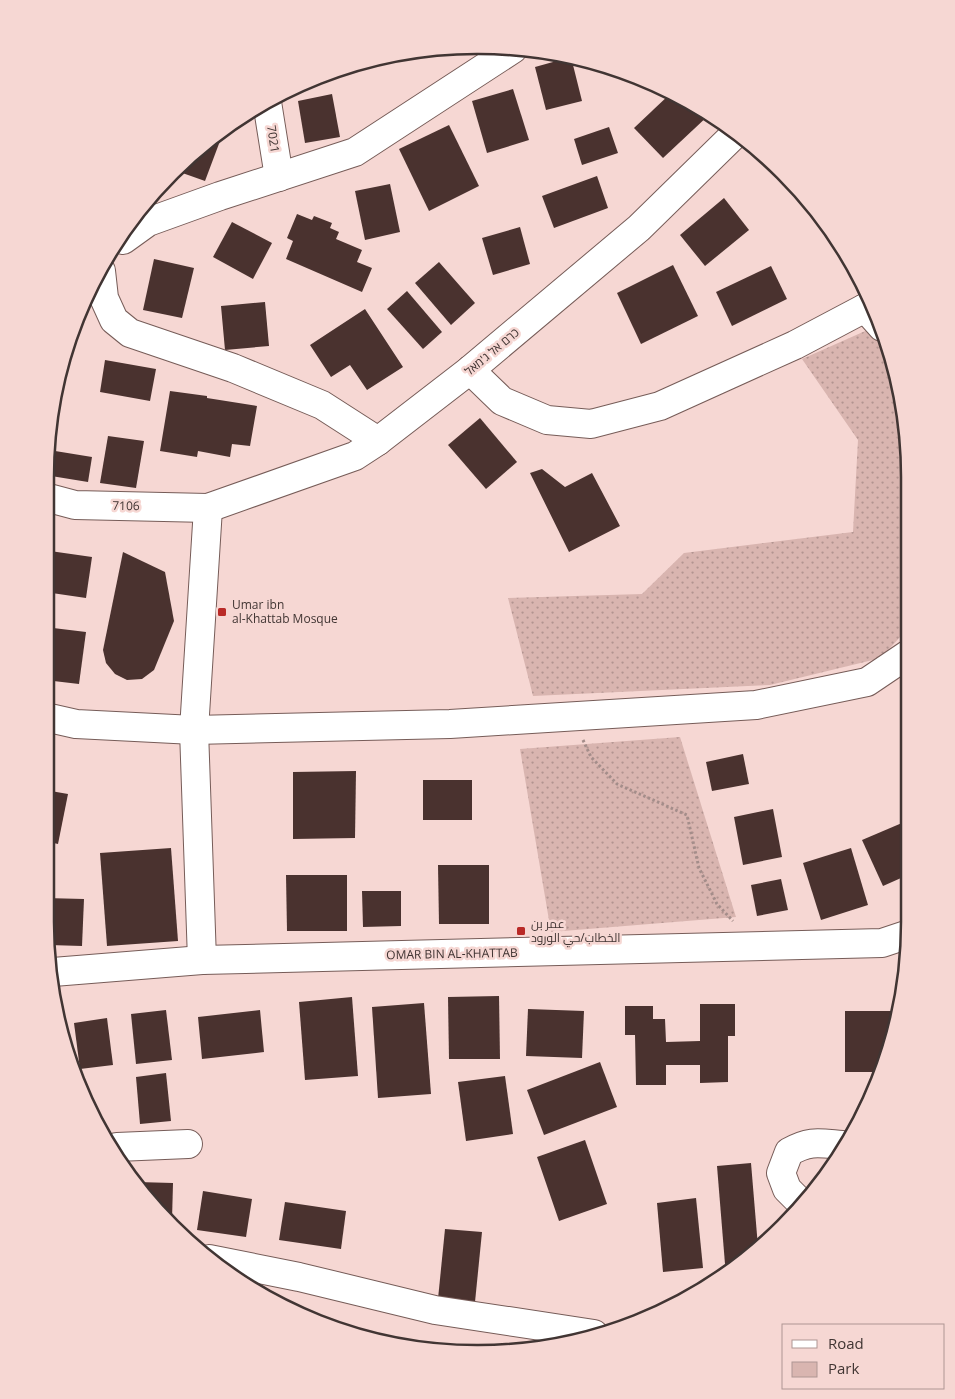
<svg xmlns="http://www.w3.org/2000/svg" width="955" height="1399" font-family="'Open Sans',Cairo,'Noto Sans Hebrew',sans-serif">
<style>
.green{fill:url(#green-dots)}
.building{fill:#4a322f}
.lines{fill:none;stroke-linecap:round;stroke-linejoin:round}
.minor-casing{stroke:#765c58;stroke-width:30}
.path{stroke:#a48d8a;stroke-width:3;stroke-dasharray:2.5 2.5;stroke-linecap:butt}
.minor{stroke:#fff;stroke-width:28}
.poi-dot{fill:#b92a27;stroke:#f6d7d3;stroke-width:2}
.labels{text-anchor:middle;stroke-width:5;stroke-linejoin:round;paint-order:stroke}
.street-label{font-size:12px;fill:#413533;stroke:#f6d7d3}
.poi-label{font-size:12px;fill:#413533;stroke:#f6d7d3;text-anchor:start}
.rim{fill:none;stroke:#413533;stroke-width:2.5}
</style>
<defs>
<pattern id="green-dots" width="8" height="8" patternUnits="userSpaceOnUse" patternTransform="scale(1.25)"><rect width="8" height="8" fill="#d9b5b0"/><path d="M2 2h.1M6 6h.1" fill="none" stroke="#b29490" stroke-width="1.8" stroke-linecap="round"/></pattern>
</defs>
<rect width="100%" height="100%" fill="#f6d7d3"/>
<g class="green">
<polygon points="881,324 902,393 910,478 910,626 881,658 770,685 533,696 508,598 642,594 684,553 853,532 858,440 802,359"/>
<polygon points="680,737 736,917 551,932 520,749"/>
</g>
<g class="building">
<polygon points="571,57 582,101 546,110 535,67"/>
<polygon points="513,89 529,140 487,153 472,101"/>
<polygon points="671,93 710,114 663,158 634,128"/>
<polygon points="332,94 340,137 305,143 298,101"/>
<polygon points="449,125 479,186 429,211 399,149"/>
<polygon points="609,127 618,153 582,165 574,139"/>
<polygon points="220,132 223,133 205,181 174,170"/>
<polygon points="597,176 608,208 554,228 542,196"/>
<polygon points="390,184 400,232 365,240 355,191"/>
<polygon points="724,198 749,230 705,266 680,235"/>
<polygon points="297,214 312,220 314,216 332,223 330,228 339,232 336,239 362,250 357,262 372,268 362,292 286,259 293,241 287,238"/>
<polygon points="232,222 272,243 253,279 213,257"/>
<polygon points="520,227 530,264 493,275 482,238"/>
<polygon points="154,259 194,268 182,318 143,310"/>
<polygon points="439,262 475,303 451,325 415,283"/>
<polygon points="673,265 698,316 641,344 617,293"/>
<polygon points="771,266 787,299 732,326 716,292"/>
<polygon points="407,291 442,332 423,349 387,309"/>
<polygon points="265,302 269,346 225,350 221,306"/>
<polygon points="365,309 403,367 367,390 350,365 331,377 310,345"/>
<polygon points="105,360 156,369 150,401 100,392"/>
<polygon points="170,391 207,396 207,398 257,406 250,446 232,444 230,457 198,451 197,457 160,451"/>
<polygon points="480,418 517,462 486,489 448,445"/>
<polygon points="108,436 144,441 136,488 100,483"/>
<polygon points="49,450 92,457 88,482 45,475"/>
<polygon points="542,469 565,487 592,473 620,526 569,552 530,473"/>
<polygon points="50,551 92,557 86,598 45,592 45,584"/>
<polygon points="123,552 165,572 174,621 154,670 142,679 127,680 115,674 106,663 103,650"/>
<polygon points="45,627 86,632 79,684 45,680"/>
<polygon points="743,754 749,784 712,791 706,762"/>
<polygon points="356,771 355,838 293,839 293,772"/>
<rect x="423" y="780" width="49" height="40"/>
<polygon points="45,790 68,794 58,844 45,841"/>
<polygon points="773,809 782,857 743,865 734,817"/>
<polygon points="909,820 910,822 910,874 883,886 862,840"/>
<polygon points="171,848 178,941 107,946 100,853"/>
<polygon points="851,848 868,905 821,920 803,863"/>
<polygon points="438,865 489,865 489,924 439,924"/>
<polygon points="286,875 347,875 347,931 287,931"/>
<polygon points="781,879 788,910 757,916 751,885"/>
<polygon points="362,891 401,891 401,926 363,927"/>
<polygon points="45,898 84,899 82,946 49,945 45,922"/>
<polygon points="499,996 500,1059 449,1059 448,997"/>
<polygon points="352,997 358,1076 305,1080 299,1002"/>
<polygon points="424,1003 431,1094 378,1098 372,1007"/>
<polygon points="700,1004 735,1004 735,1036 728,1036 728,1082 700,1083 700,1065 666,1065 666,1085 636,1085 635,1035 625,1035 625,1006 653,1006 653,1019 665,1019 666,1042 700,1041"/>
<polygon points="528,1009 584,1011 582,1058 526,1056"/>
<polygon points="166,1010 172,1060 136,1064 131,1014"/>
<polygon points="260,1010 264,1052 202,1059 198,1017"/>
<polygon points="845,1011 898,1011 898,1016 879,1072 845,1072"/>
<polygon points="107,1018 113,1065 80,1069 74,1023"/>
<polygon points="600,1062 617,1107 544,1135 527,1090"/>
<polygon points="166,1073 171,1121 140,1124 136,1077"/>
<polygon points="505,1076 513,1134 466,1141 458,1082"/>
<polygon points="585,1140 607,1204 559,1221 537,1157"/>
<polygon points="751,1163 758,1247 737,1263 725,1264 717,1166"/>
<polygon points="137,1182 173,1183 172,1220"/>
<polygon points="203,1191 252,1199 246,1237 197,1230"/>
<polygon points="696,1198 703,1268 663,1272 657,1203"/>
<polygon points="285,1202 346,1211 341,1249 279,1240"/>
<polygon points="445,1229 482,1232 475,1302 438,1299"/>
<polygon points="314,1321 332,1321 332,1326 314,1322"/>
</g>
<g class="lines">
<defs>
<g id="minor">
<polyline points="267,102 279,177"/>
<polyline points="123,240 148,222 220,196 355,152 513,49"/>
<polyline points="101,271 104,298 114,320 130,333 233,368 322,405 378,441"/>
<polyline points="865,308 882,327"/>
<polyline points="470,370 502,401 547,420 591,424 660,406 795,345 865,308 873,305"/>
<polyline points="45,497 75,505 208,508 355,456 378,441 470,370 639,228 736,133"/>
<polyline points="45,717 76,724 194,730 450,724 756,705 867,682 910,653"/>
<polyline points="202,960 194,730 208,508"/>
<polyline points="53,972 202,960 882,943 909,934"/>
<polyline points="112,1150 117,1147 188,1144"/>
<path d="M801,1203l-14,-14 -6,-16 8,-21c21,-12 30,-9 53,-7"/>
<polyline points="209,1259 299,1277 435,1310 594,1334"/>
</g>
</defs>
<use href="#minor" class="minor-casing"/>
<polyline class="path" points="583,740 591,757 617,784 687,815 699,868 717,904 733,921"/>
<use href="#minor" class="minor"/>
</g>
<g class="poi-dot">
<rect x="217" y="607" width="10" height="10" rx="2.5"/>
<rect x="516" y="926" width="10" height="10" rx="2.5"/>
</g>
<g class="labels">
<g class="street-label">
<text transform="translate(273 139) rotate(81)" y="4">7021</text>
<text transform="translate(492 352) rotate(-40)" y="4">כרם אל ג'מאל</text>
<text transform="translate(126 506) rotate(1)" y="4">7106</text>
<text transform="translate(452 954) rotate(-1)" y="4">OMAR BIN AL-KHATTAB</text>
</g>
<g class="poi-label">
<text x="232" y="609">Umar ibn<tspan x="232" dy="14">al-Khattab Mosque</tspan></text>
<text x="531" y="928">عمر بن<tspan x="531" dy="14">الخطاب/حي الورود</tspan></text>
</g>
</g>
<path d="M0 0H955V1399H0ZM477 54H478A423 423 0 0 1 901 477V922A423 423 0 0 1 478 1345H477A423 423 0 0 1 54 922V477A423 423 0 0 1 477 54Z" fill="#f6d7d3" fill-rule="evenodd"/>
<path class="rim" d="M477 54H478A423 423 0 0 1 901 477V922A423 423 0 0 1 478 1345H477A423 423 0 0 1 54 922V477A423 423 0 0 1 477 54Z"/>
<rect x="782" y="1324" width="162" height="65" fill="#f6d7d3" stroke="#ae9693"/>
<rect x="792" y="1340" width="25" height="8" fill="#ffffff" stroke="#ae9693"/>
<text x="828" y="1349" font-size="15" fill="#413533">Road</text>
<rect x="792" y="1362" width="25" height="15" fill="#d9b5b0" stroke="#ae9693"/>
<text x="828" y="1374" font-size="15" fill="#413533">Park</text>
</svg>
